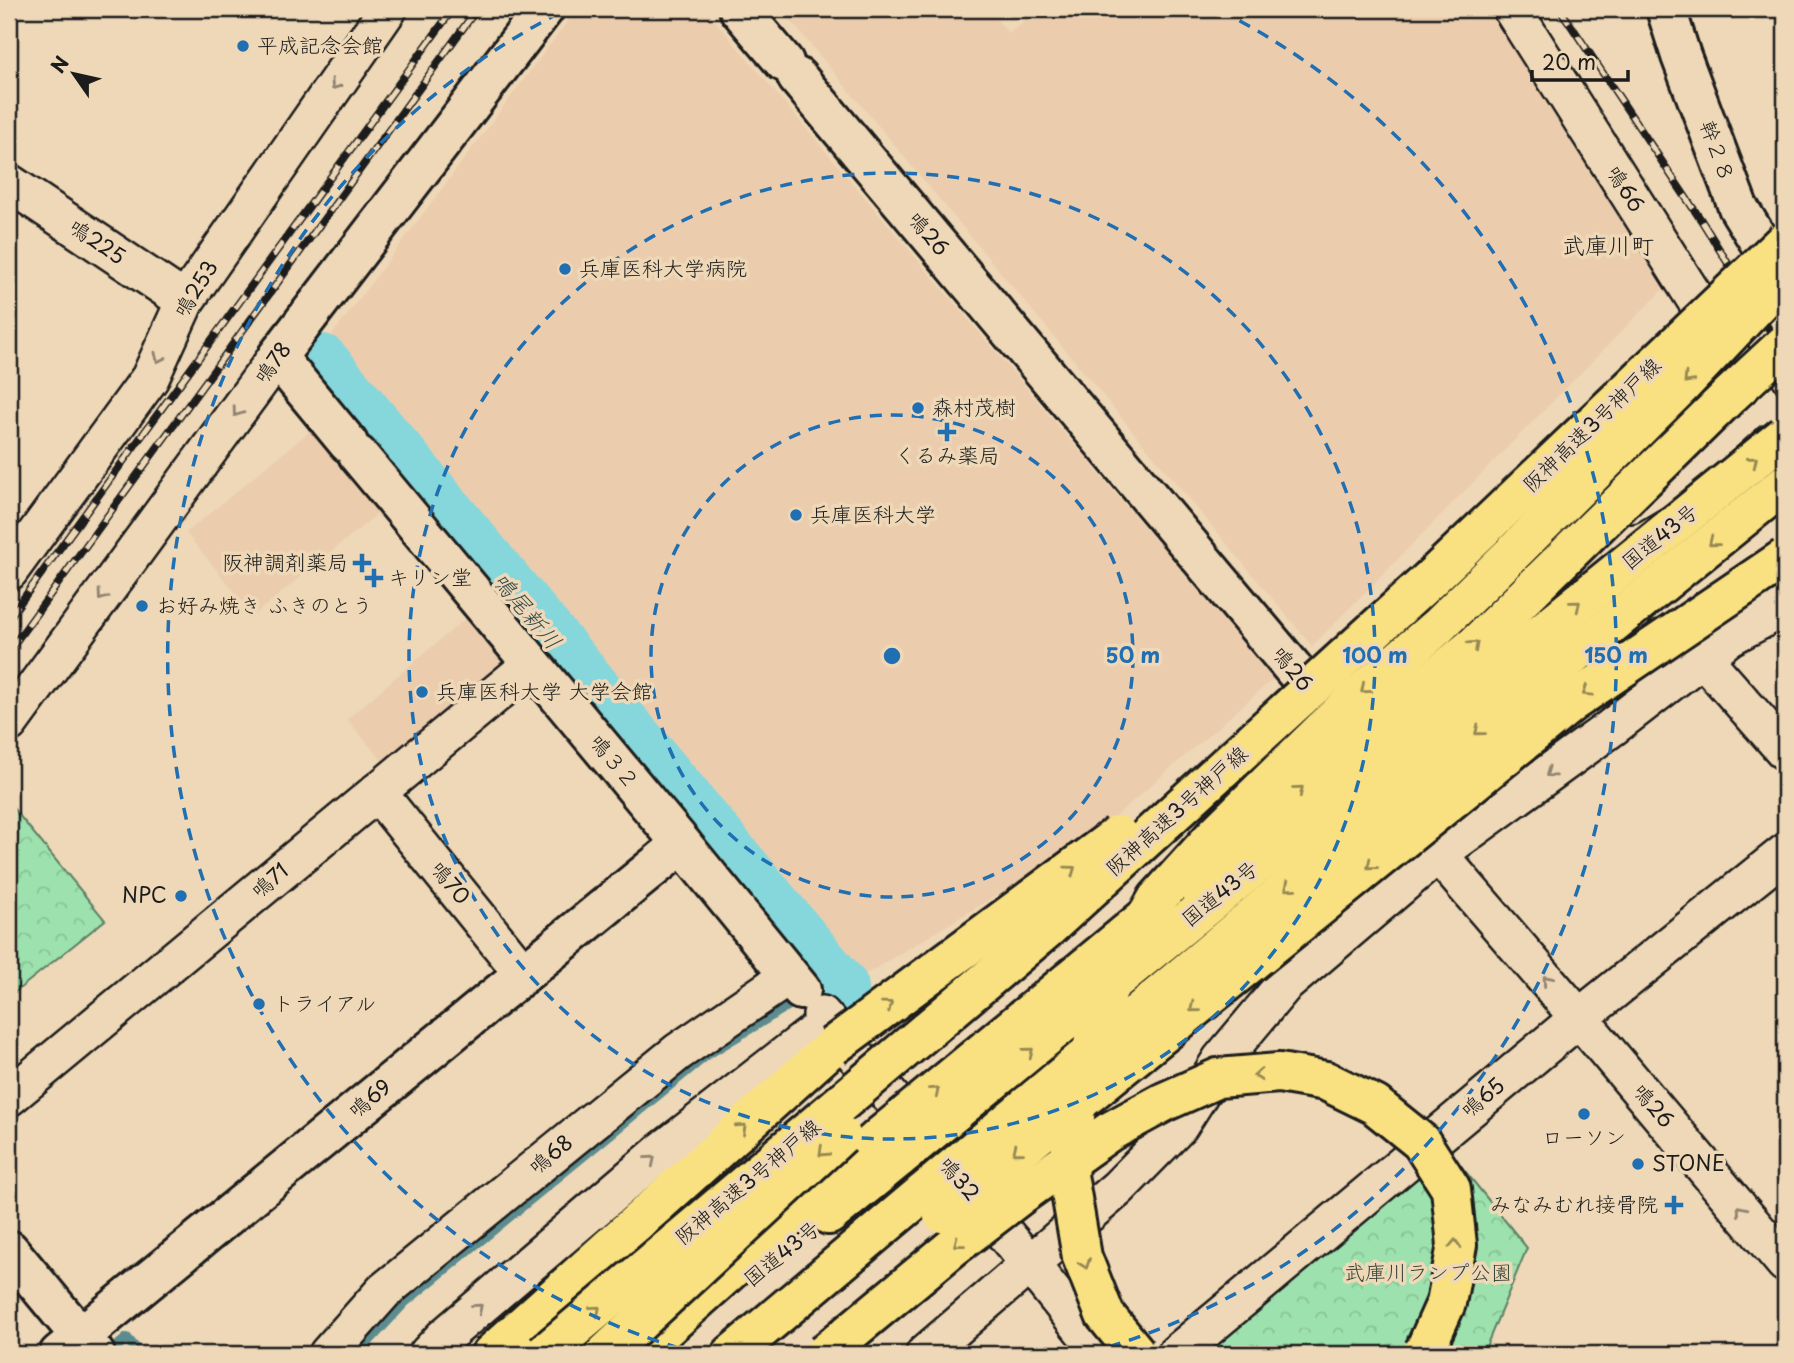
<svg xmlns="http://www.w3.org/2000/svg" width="1794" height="1363" font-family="'Playpen Sans','Klee One',sans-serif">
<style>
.built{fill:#ebccad}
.park{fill:url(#park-crowns);stroke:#5c7f65;stroke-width:2}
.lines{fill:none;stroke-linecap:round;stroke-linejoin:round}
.stream{stroke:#5b8c8f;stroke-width:10}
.river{stroke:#85d7db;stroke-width:58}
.minor-casing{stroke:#1c1c1c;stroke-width:42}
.tertiary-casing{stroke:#1c1c1c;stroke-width:44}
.trunk-casing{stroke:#1c1c1c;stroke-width:44}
.motorway-casing{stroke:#1c1c1c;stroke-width:44}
.minor{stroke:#eed8b7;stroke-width:37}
.tertiary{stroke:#eed8b7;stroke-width:38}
.trunk{stroke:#f9e181;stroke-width:38}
.motorway{stroke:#f9e181;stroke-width:38}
.rail-casing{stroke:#1c1c1c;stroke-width:8}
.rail{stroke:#eed8b7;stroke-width:5;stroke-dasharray:16;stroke-linecap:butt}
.trunk-bridge-casing{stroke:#1c1c1c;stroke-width:44;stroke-linecap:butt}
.motorway-bridge-casing{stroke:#1c1c1c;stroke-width:44;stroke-linecap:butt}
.trunk-bridge{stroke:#f9e181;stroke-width:38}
.motorway-bridge{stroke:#f9e181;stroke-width:38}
.oneway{stroke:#908371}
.oneway2{stroke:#968854}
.ring{fill:none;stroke:#1f6fb2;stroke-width:3.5;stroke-dasharray:12 9}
.poi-dot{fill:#1f6fb2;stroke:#eed8b7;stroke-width:2.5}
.labels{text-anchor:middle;stroke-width:7;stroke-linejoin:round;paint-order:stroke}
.poi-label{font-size:21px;fill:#1c1c1c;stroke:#eed8b7;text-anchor:start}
.street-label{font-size:21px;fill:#1c1c1c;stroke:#eed8b7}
.park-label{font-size:21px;fill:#364439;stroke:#eed8b7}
.neighbourhood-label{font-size:23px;fill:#1c1c1c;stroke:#eed8b7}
.water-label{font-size:23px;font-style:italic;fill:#364b4c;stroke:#eed8b7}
.centre{fill:#1f6fb2;stroke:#eed8b7;stroke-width:3.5}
.ring-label{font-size:21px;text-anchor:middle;font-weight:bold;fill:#1f6fb2;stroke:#eed8b7;stroke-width:7;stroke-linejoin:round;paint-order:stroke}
</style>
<defs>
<pattern id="park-crowns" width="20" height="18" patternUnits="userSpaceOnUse" patternTransform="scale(1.75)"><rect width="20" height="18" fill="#9de2ae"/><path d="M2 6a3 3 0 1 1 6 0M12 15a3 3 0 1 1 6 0" fill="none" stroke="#87c195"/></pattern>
</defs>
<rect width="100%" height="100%" fill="#eed8b7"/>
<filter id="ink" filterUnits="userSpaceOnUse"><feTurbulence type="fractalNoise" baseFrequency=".0143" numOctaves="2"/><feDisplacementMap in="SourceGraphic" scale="14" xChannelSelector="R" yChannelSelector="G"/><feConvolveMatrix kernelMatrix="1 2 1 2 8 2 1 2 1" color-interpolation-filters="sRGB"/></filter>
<g filter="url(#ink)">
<g class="built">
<polygon points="577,9 705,9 1273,679 1088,840 856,980 826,959 321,350"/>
<polygon points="781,9 988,9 1009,34 1039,9 1491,9 1667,285 1312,646"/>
<polygon points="315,427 383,509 254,615 186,533"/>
<polygon points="467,617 505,662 386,765 347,719"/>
</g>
<g class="park">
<polygon points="9,803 105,920 9,997"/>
<polygon points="1449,1151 1527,1248 1483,1354 1214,1354 1215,1347"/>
</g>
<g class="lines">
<g class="stream">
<polyline points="108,1354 127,1338 140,1354"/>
<polyline points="357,1354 404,1303 708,1054 832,979"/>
</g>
<polyline class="river" points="321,363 840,988"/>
<defs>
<g id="minor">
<polyline points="1512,9 1763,406"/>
<polyline points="9,183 185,301"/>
<polyline points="1630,504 1672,479 1759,401"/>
<polyline points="9,571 150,378 185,301 388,9"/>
<polyline points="1666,634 1686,603 1785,524"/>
<polyline points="1703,658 1785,751"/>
<polyline points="9,723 277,357"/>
<polyline points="377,792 523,973"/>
<polyline points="1438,854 1579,1018 1785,1263"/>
<polyline points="822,1015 1030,1264 1102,1354"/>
<polyline points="9,1097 532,664"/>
<polyline points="328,1354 384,1291 678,1052 789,976"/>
<polyline points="428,1354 444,1337 662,1151 828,1022"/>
<polyline points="925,1354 1118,1188 1179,1126 1221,1060 1283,986 1438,854 1611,728 1729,637 1785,607"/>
<polyline points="1176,1354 1579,1018 1785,853"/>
</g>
<g id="tertiary">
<polyline points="739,9 784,62"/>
<polyline points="1666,9 1681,56 1738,207 1785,284"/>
<polyline points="797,77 1301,678 1329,714"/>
<polyline points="348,443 277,357 544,9"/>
<polyline points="358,455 682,844 801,990"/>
<polyline points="1396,800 1438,854"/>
<polyline points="9,1250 95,1354"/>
<polyline points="59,1354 682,844"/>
</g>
<g id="trunk">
<polyline points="829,1215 900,1157"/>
<polyline points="637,1354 882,1135"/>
<polyline points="732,1354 924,1192"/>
</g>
<polyline id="motorway" points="491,1354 833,1046"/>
</defs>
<use href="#minor" class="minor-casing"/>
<use href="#tertiary" class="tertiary-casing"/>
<use href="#trunk" class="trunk-casing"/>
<use href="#motorway" class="motorway-casing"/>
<use href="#minor" class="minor"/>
<use href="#tertiary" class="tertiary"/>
<use href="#trunk" class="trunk"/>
<use href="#motorway" class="motorway"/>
<defs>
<g id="rail">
<polyline points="1560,9 1701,220 1785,355"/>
<polyline points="9,618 453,9"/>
<polyline points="9,651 477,9"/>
</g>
</defs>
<use href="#rail" class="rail-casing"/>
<use href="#rail" class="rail"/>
<defs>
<g id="trunk-bridge">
<polyline points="1189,881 1474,646 1729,396 1785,344"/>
<polyline points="882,1135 1145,918"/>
<polyline points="900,1157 1295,833 1785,435"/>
<polyline points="924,1192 1341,843 1785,484"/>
<polyline points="942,1213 1572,702 1785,558"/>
</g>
<g id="motorway-bridge">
<polyline points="833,1046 1118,835"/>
<polyline points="544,1354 1047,929 1428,581 1785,241"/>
<polyline points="605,1354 841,1135"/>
<polyline points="824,1354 953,1247 1022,1194 1109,1132 1164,1102 1218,1078 1279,1073 1326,1081 1375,1105 1421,1142 1451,1189 1457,1245 1446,1303 1425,1350 1422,1354"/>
<polyline points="1137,1354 1105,1315 1082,1257 1068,1175 1076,1108 1110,982 1157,899 1217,833 1355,698 1438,626 1517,549 1683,384 1785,276"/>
</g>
</defs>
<use href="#trunk-bridge" class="trunk-bridge-casing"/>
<use href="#motorway-bridge" class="motorway-bridge-casing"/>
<use href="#trunk-bridge" class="trunk-bridge"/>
<use href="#motorway-bridge" class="motorway-bridge"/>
</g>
<defs><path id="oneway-chevron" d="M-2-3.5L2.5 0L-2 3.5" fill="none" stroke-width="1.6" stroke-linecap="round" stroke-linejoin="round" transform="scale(1.75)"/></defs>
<g class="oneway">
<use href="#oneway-chevron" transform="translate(335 85) rotate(125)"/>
<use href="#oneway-chevron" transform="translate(159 358) rotate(115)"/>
<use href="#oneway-chevron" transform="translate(237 412) rotate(126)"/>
<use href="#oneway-chevron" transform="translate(102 596) rotate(126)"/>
<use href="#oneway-chevron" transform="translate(1550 773) rotate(144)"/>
<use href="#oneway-chevron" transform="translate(1547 980) rotate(-131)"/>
<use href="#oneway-chevron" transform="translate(651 1160) rotate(-40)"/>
<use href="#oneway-chevron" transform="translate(1741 1210) rotate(-130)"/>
<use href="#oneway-chevron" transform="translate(478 1308) rotate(-40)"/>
</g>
<g class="oneway2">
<use href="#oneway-chevron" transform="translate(1688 379) rotate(134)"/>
<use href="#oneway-chevron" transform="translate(1753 461) rotate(-39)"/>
<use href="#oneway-chevron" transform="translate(1713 542) rotate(141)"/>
<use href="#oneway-chevron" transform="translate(1576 605) rotate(-39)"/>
<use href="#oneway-chevron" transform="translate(1474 645) rotate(-42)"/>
<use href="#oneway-chevron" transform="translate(1365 689) rotate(139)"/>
<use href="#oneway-chevron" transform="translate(1587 692) rotate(146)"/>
<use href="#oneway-chevron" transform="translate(1479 731) rotate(141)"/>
<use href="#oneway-chevron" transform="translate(1299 790) rotate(-40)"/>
<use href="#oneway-chevron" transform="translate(1371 865) rotate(141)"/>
<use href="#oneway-chevron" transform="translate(1071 870) rotate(-36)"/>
<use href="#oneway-chevron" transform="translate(1289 887) rotate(140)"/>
<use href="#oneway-chevron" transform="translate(888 1005) rotate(-36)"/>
<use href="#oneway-chevron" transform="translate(1194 1008) rotate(141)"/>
<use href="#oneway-chevron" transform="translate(1029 1052) rotate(-39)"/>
<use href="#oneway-chevron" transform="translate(1258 1075) rotate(176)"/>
<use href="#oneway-chevron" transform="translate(935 1091) rotate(-40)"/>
<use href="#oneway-chevron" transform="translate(742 1128) rotate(-42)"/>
<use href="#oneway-chevron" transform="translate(1017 1151) rotate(141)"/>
<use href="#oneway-chevron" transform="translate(823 1152) rotate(137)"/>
<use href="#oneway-chevron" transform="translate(958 1243) rotate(142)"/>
<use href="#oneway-chevron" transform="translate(1455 1244) rotate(-88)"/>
<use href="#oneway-chevron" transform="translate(1085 1264) rotate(70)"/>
<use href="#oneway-chevron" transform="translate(596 1310) rotate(-40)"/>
</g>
</g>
<g class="ring">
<circle cx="892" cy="656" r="241"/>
<circle cx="892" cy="656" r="483"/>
<path d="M699 1354A724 724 0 0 1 563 11M1221 11A724 724 0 0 1 1085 1354"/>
</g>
<g class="poi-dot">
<circle cx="243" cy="46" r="7"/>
<circle cx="565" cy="269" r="7"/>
<circle cx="918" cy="408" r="7"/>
<path d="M943.5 421.5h7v7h7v7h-7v7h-7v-7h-7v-7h7z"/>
<circle cx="796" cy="515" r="7"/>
<path d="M358.5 552.5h7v7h7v7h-7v7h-7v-7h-7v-7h7z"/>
<path d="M370.5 567.5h7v7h7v7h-7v7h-7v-7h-7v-7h7z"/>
<circle cx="142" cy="606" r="7"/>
<circle cx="422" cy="692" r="7"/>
<circle cx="181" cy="896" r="7"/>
<circle cx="259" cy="1004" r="7"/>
<circle cx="1584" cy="1114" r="7"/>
<circle cx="1638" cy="1164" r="7"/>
<path d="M1670.5 1194.5h7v7h7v7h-7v7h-7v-7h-7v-7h7z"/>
</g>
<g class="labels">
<g class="poi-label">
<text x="257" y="53">平成記念会館</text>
<text x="579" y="276">兵庫医科大学病院</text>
<text x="932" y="415">森村茂樹</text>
<text x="947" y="463" text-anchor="middle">くるみ薬局</text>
<text x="810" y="522">兵庫医科大学</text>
<text x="348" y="570" text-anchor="end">阪神調剤薬局</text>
<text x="388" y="585">キリン堂</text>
<text x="156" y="613">お好み焼き ふきのとう</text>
<text x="436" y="699">兵庫医科大学 大学会館</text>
<text x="167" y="903" text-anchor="end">NPC</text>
<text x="273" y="1011">トライアル</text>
<text x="1584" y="1145" text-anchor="middle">ローソン</text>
<text x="1652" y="1171">STONE</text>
<text x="1658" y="1212" text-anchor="end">みなみむれ接骨院</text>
</g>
<g class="street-label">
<text transform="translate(1717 151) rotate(70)" y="7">幹２８</text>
<text transform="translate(1625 189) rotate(58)" y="7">鳴66</text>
<text transform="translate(928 234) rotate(50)" y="7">鳴26</text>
<text transform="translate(97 242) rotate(34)" y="7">鳴225</text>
<text transform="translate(196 289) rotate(-58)" y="7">鳴253</text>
<text transform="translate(273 363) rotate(-53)" y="7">鳴78</text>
<text transform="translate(1592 425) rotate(-44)" y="7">阪神高速3号神戸線</text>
<text transform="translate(1660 537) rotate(-39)" y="7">国道43号</text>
<text transform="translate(1292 669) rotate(51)" y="7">鳴26</text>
<text transform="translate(614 762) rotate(50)" y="7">鳴３２</text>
<text transform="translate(1177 811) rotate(-42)" y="7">阪神高速3号神戸線</text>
<text transform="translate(270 881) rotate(-40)" y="7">鳴71</text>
<text transform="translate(450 883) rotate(51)" y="7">鳴70</text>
<text transform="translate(1220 894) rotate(-39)" y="7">国道43号</text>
<text transform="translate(1483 1098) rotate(-40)" y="7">鳴65</text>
<text transform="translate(370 1099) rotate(-39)" y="7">鳴69</text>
<text transform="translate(1653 1106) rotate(50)" y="7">鳴26</text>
<text transform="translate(551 1155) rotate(-39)" y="7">鳴68</text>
<text transform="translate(959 1179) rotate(50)" y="7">鳴32</text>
<text transform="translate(748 1182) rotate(-40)" y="7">阪神高速3号神戸線</text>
<text transform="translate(782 1254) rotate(-39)" y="7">国道43号</text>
</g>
<g class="park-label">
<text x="1428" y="1280">武庫川ランプ公園</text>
</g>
<g class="neighbourhood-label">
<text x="1608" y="254">武庫川町</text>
</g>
<g class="water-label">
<text transform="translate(527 611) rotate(50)" y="8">鳴尾新川</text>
</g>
</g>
<circle cx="892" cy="656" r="10" class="centre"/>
<g class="ring-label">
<text x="1133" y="663">50 m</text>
<text x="1375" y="663">100 m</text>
<text x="1616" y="663">150 m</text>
</g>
<rect width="1794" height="1363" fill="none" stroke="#eed8b7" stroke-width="35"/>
<rect x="18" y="18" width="1759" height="1328" fill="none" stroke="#1c1c1c" stroke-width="2.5" filter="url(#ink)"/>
<g transform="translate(74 74) rotate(304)" stroke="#eed8b7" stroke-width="5" paint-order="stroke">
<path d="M0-5L12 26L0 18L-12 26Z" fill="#1c1c1c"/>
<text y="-10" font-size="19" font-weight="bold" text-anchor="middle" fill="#1c1c1c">N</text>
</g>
<path d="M1532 70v10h96v-10" fill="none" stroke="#1c1c1c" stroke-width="3.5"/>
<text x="1542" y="70" font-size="21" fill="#1c1c1c" stroke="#eed8b7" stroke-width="5" paint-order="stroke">20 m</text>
</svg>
